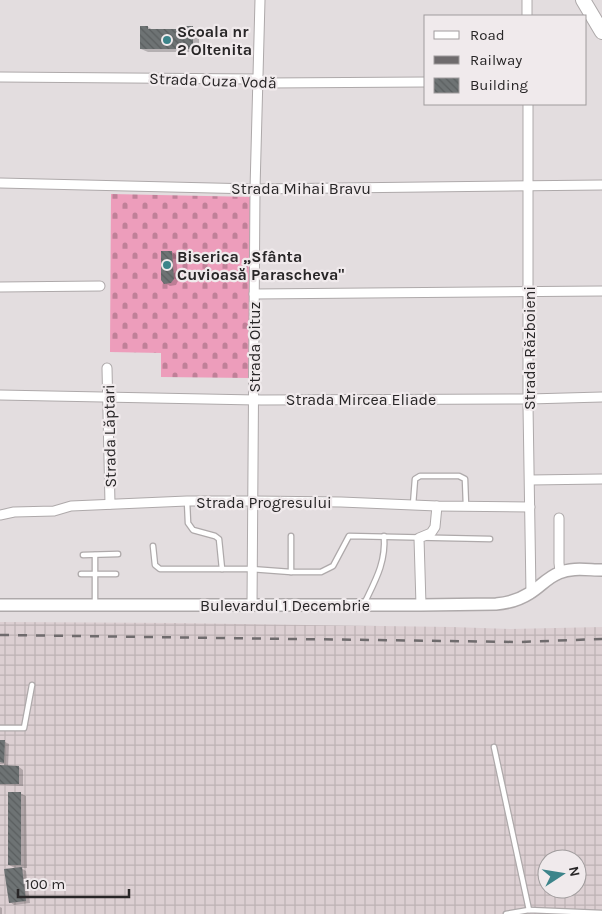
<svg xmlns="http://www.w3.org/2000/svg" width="602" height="914" font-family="Karla,sans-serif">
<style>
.industrial{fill:url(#industrial-grid);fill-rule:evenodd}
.cemetery{fill:url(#cemetery-stones)}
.shadow{fill:#0003}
.building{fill:url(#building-back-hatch)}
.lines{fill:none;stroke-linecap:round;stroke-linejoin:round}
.lane-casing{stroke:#aea9aa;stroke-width:7}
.street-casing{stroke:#aea9aa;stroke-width:11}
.secondary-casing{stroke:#aea9aa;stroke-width:14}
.primary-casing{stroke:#aea9aa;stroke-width:16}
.lane{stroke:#fff;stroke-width:4.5}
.street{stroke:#fff;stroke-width:9}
.secondary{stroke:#fff;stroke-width:11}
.primary{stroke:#fff;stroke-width:14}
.rail{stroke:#6f6b6d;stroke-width:2.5;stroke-dasharray:9 9;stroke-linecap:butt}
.poi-dot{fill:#3c848a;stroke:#f0eaec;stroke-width:2}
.labels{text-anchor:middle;stroke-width:4.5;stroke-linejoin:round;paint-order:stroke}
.poi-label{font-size:16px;font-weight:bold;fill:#282627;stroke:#f0eaec;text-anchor:start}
.street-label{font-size:16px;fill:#282627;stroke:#f0eaec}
</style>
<defs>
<pattern id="industrial-grid" width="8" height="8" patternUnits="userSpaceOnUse" patternTransform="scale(1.25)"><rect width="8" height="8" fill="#dccfd2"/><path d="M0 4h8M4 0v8" fill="none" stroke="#bdb2b4"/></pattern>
<pattern id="cemetery-stones" width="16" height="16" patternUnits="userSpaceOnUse" patternTransform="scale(1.25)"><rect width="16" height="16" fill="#ed9dbb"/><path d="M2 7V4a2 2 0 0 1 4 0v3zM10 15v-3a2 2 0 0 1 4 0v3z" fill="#c08098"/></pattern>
<pattern id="building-back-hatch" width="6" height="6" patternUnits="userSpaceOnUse" patternTransform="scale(1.25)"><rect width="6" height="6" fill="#6e7374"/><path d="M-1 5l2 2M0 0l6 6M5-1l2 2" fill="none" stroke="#5a5e5f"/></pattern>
</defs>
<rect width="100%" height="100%" fill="#e3dddf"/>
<path class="industrial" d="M0,622l176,1 276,4 58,2 92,-2v287h-602zM547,859h30v30h-30z"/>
<polygon class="cemetery" points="111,194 254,197 249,378 161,377 161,353 110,352"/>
<g class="shadow">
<polygon points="141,27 148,27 153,30 185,30 185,27 193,27 199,31 199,52 148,52 141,49"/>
<polygon points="172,252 176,255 178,281 176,285 170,286 165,283"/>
<polygon points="0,741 5,742 9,744 8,767 19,767 23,770 23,786 0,785 0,766 4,766 4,764 0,764"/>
<polygon points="20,793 26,796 27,868 21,868 26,871 30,903 14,905 10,902 17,869 9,865"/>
<polygon points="0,907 2,908 2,914 0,914"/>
</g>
<g class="building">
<polygon points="140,26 148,26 148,29 184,29 184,26 193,26 193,49 140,49"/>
<polygon points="161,251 172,251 174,279 171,283 164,284 161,280"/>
<polygon points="0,740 5,740 4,763 0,762"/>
<polygon points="0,765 19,766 19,784 0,784"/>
<rect x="8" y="792" width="13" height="73"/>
<polygon points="22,867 26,901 9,903 4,869"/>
</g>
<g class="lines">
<defs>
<g id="lane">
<polyline points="187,501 188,523 193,530 215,536 219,539 222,569"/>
<polyline points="413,505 415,479 420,476 459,476 465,479 466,506"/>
<polyline points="153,546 155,565 160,569 252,569 291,572 321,572 333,566 349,536 490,539"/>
<polyline points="83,555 118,554"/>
<polyline points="95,555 95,603"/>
<polyline points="291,572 291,536"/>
<polyline points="81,574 116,574"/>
<path d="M364,604c11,-23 22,-41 20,-68"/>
<polyline points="0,728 24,728 32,685"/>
<polyline points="494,747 529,910"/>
<polyline points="506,914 529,910 602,913"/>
</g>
<g id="street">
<polyline points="527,0 527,16"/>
<polyline points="0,77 257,79 268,83 426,82"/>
<polyline points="528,104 528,406 531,593"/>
<polyline points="0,183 255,189 602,185"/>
<polyline points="0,287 100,286"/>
<polyline points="254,294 602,291"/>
<polyline points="107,368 110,504"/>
<polyline points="0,395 261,400 529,399 602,397"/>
<polyline points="530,480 602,479"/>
<polyline points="0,515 14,512 54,511 71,506 187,501 253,501 341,502 437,506 530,507"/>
<polyline points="559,518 559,563 560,572"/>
<polyline points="252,605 255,189 260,0"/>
<polyline points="421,605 419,538 431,533 435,527 437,506"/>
</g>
<path id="secondary" d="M0,605h421l75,-1c13,-1 23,-4 34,-11 10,-6 18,-16 29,-20 13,-6 29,-3 43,-3"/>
<polyline id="primary" points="583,0 602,32"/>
</defs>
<use href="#lane" class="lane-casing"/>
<use href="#street" class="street-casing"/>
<use href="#secondary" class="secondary-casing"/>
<use href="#primary" class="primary-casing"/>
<use href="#lane" class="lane"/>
<use href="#street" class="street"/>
<use href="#secondary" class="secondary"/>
<use href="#primary" class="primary"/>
<polyline class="rail" points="0,635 519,642 602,639"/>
</g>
<g class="poi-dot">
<circle cx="167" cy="40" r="5"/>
<circle cx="167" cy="265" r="5"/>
</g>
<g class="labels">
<g class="poi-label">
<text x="177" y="37">Scoala nr<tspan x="177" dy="18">2 Oltenita</tspan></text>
<text x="177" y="262">Biserica „Sfânta<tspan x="177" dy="18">Cuvioasă Parascheva"</tspan></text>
</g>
<g class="street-label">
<text transform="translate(213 80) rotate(2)" y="6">Strada Cuza Vodă</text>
<text x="301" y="194">Strada Mihai Bravu</text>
<text transform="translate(254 347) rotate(-90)" y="6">Strada Oituz</text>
<text transform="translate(529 348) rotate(-90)" y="6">Strada Războieni</text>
<text x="361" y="405">Strada Mircea Eliade</text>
<text transform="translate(109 436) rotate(-91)" y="6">Strada Lăptari</text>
<text x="264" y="508">Strada Progresului</text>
<text x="285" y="611">Bulevardul 1 Decembrie</text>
</g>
</g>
<rect x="424" y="15" width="162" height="90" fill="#f0eaec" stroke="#a09c9d"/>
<rect x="434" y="31" width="25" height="8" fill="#ffffff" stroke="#a09c9d"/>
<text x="470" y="40" font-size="15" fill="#282627">Road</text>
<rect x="434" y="56" width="25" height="8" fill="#6f6b6d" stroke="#a09c9d"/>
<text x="470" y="65" font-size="15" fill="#282627">Railway</text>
<rect x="434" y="78" width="25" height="15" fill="url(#building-back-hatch)" stroke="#a09c9d"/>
<text x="470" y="90" font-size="15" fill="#282627">Building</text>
<g transform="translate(562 874) rotate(78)"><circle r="24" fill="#f0eaec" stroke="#a09c9d"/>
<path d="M0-4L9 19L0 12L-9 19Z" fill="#3c848a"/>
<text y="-8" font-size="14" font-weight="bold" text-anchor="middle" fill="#282627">N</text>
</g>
<path d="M18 889v8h111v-8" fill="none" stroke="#282627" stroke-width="2.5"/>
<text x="25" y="889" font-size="15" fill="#282627" stroke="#f0eaec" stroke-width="4" paint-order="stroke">100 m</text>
</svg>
